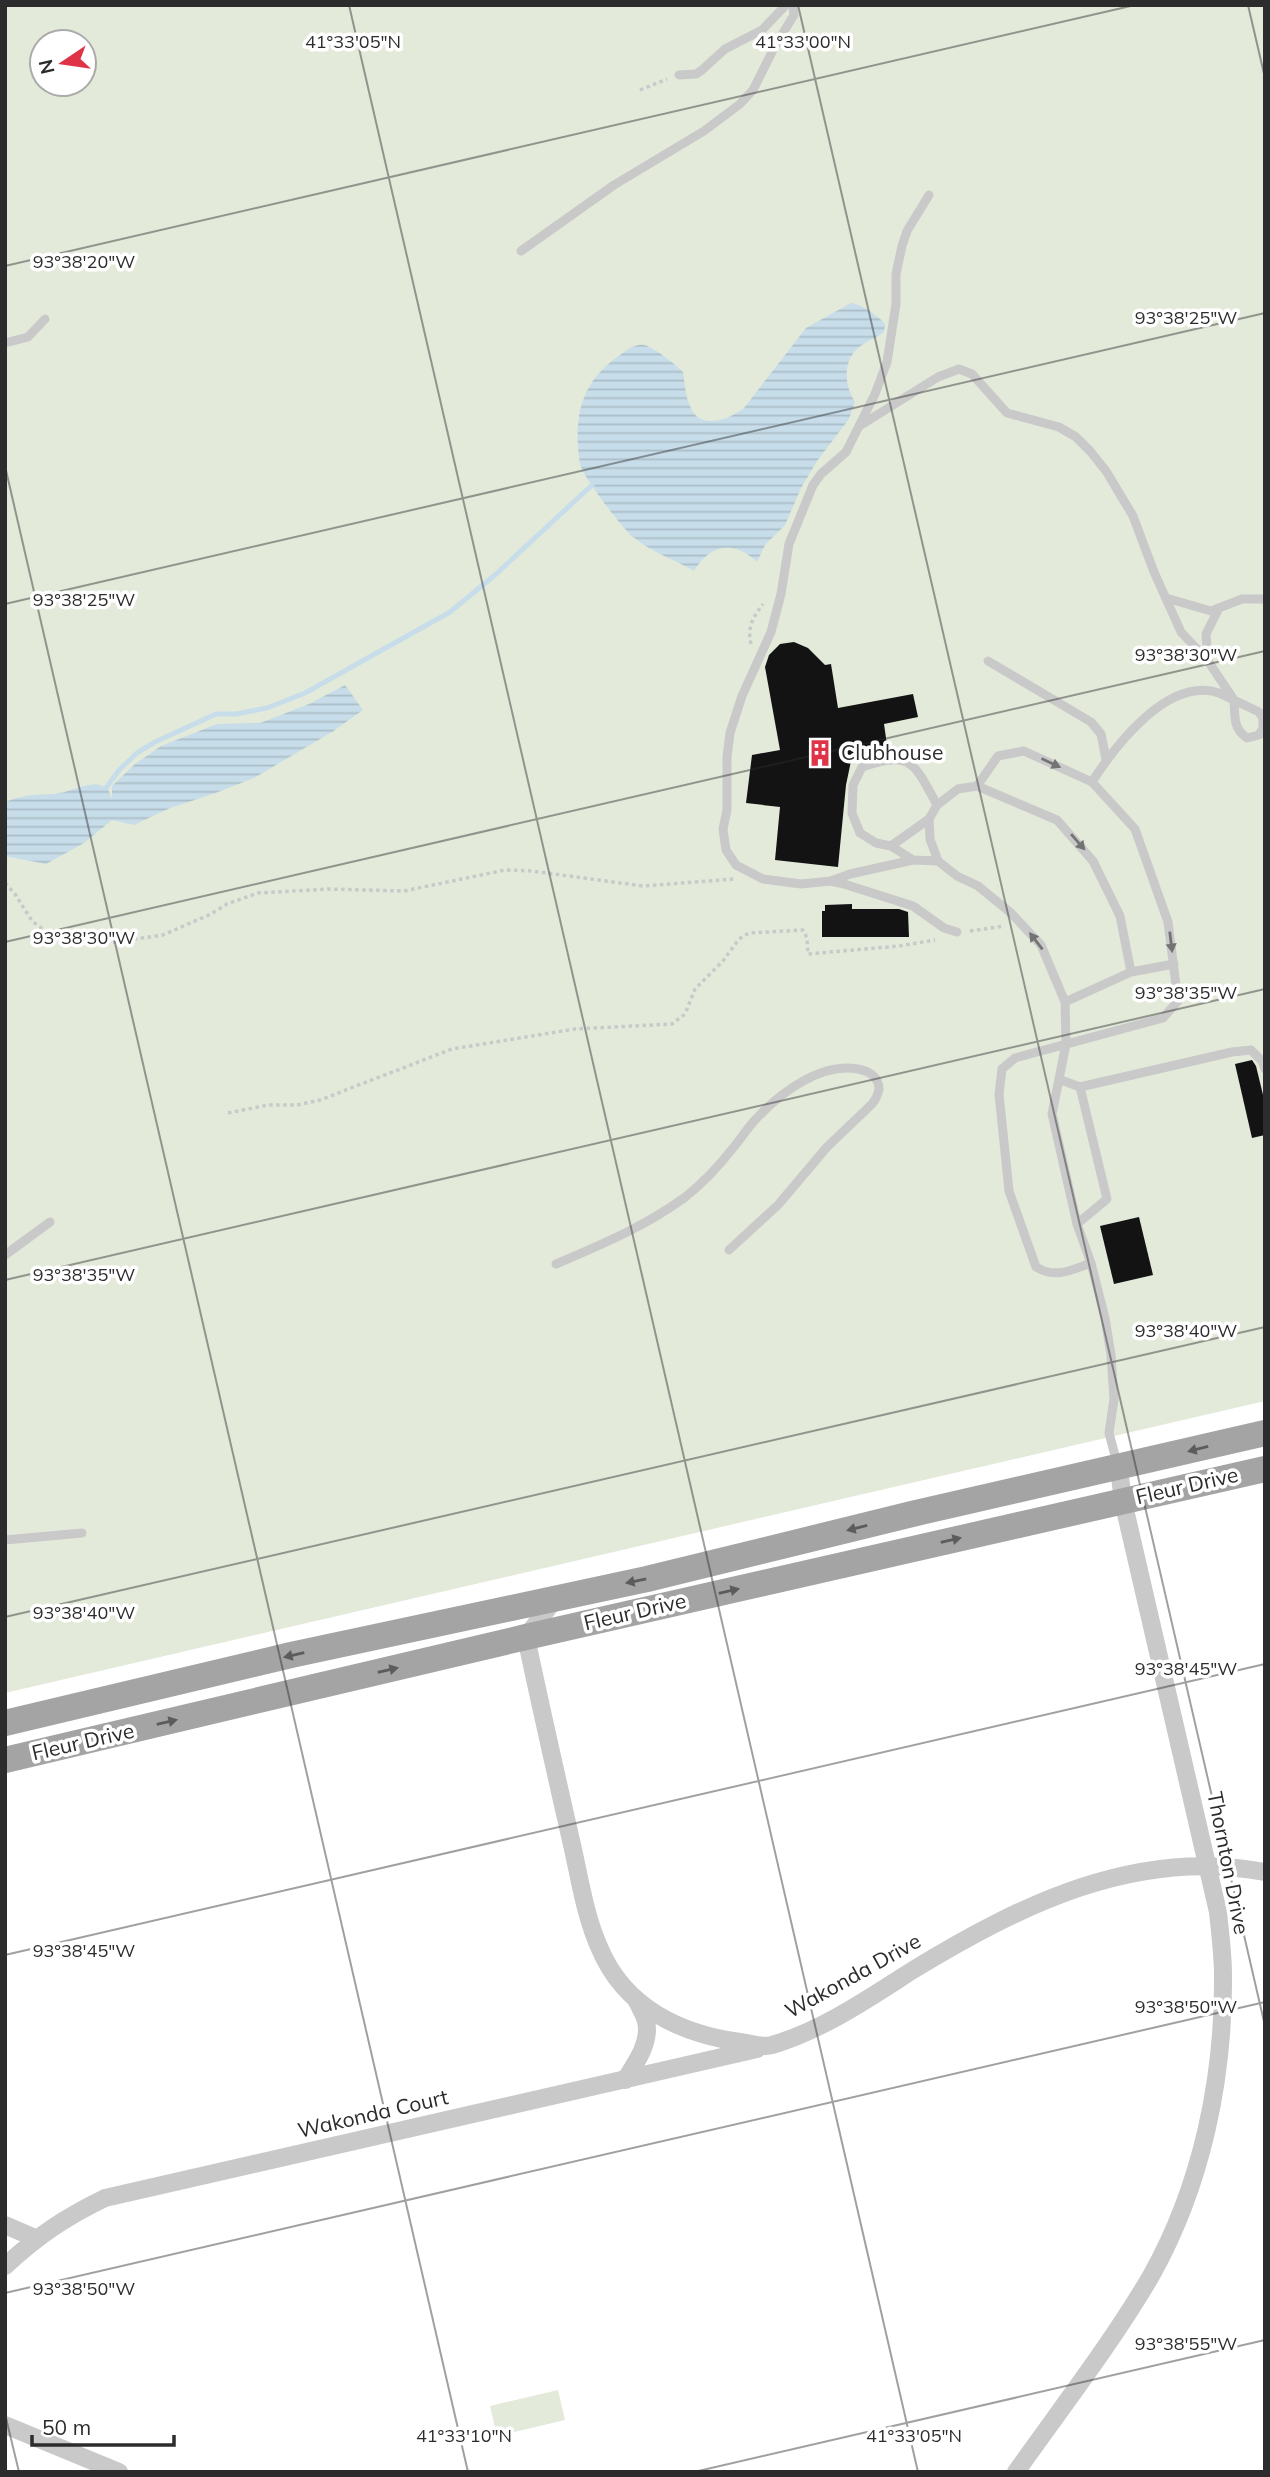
<svg xmlns="http://www.w3.org/2000/svg" width="1270" height="2477" font-family="Mulish,sans-serif">
<style>
.green{fill:#e3eada;fill-rule:evenodd}
.water{fill:url(#water-rules)}
.lines{fill:none;stroke-linecap:round;stroke-linejoin:round}
.stream{stroke:#c7dde9;stroke-width:5}
.building{fill:#131313}
.path{stroke:#c9c9c9;stroke-width:3.5;stroke-dasharray:3.5 3.5;stroke-linecap:butt}
.lane{stroke:#c9c9c9;stroke-width:9}
.street{stroke:#c9c9c9;stroke-width:18}
.primary{stroke:#a4a4a4;stroke-width:26}
.oneway{fill:#737373}
.oneway2{fill:#5c5c5c}
.ticks{fill:none;stroke:#2c2c2c;stroke-width:2;stroke-opacity:0.45}
.labels{text-anchor:middle;stroke-width:7;stroke-linejoin:round;paint-order:stroke}
.poi-label{font-size:21px;fill:#2c2c2c;stroke:#fff;text-anchor:start}
.street-label{font-size:21px;fill:#2c2c2c;stroke:#fff}
.ticks-label{font-size:18px;text-anchor:middle;fill:#2c2c2c;stroke:#fff;stroke-width:7;stroke-linejoin:round;paint-order:stroke}
</style>
<defs>
<pattern id="water-rules" width="6" height="5" patternUnits="userSpaceOnUse" patternTransform="scale(1.75)"><rect width="6" height="5" fill="#c7dde9"/><path d="M0 2.5h6" fill="none" stroke="#abbec8"/></pattern>
</defs>
<rect width="100%" height="100%" fill="#fff"/>
<g class="green">
<path d="M5,5h1260v1396l-1260,292zM42,42h42v42h-42z"/>
<polygon points="558,2390 565,2420 497,2436 490,2406"/>
</g>
<g class="water">
<path d="M851,303c12,2 26,12 34,21l-1,8c-7,5 -12,7 -19,11 -23,13 -22,40 -10,59l-6,17 -32,42 -16,27 -16,37 -20,20 -8,17c-23,-22 -47,-18 -63,9 -20,-12 -43,-19 -61,-34 -11,-9 -50,-60 -53,-73 -7,-46 0,-82 40,-109 6,-5 16,-12 24,-10 10,2 32,20 39,27 2,12 2,23 7,34 9,25 39,14 54,2l62,-80z"/>
<path d="M345,685l18,25 -31,22 -78,46 -41,16 -43,14 -36,17 -22,-5 -28,23 -38,21 -41,-8v-54c20,-8 30,-7 49,-8 17,-1 39,-17 54,-5l4,10v-13l23,-22 26,-18 56,-22 43,-1 49,-19z"/>
</g>
<g class="lines">
<polyline class="stream" points="106,788 120,769 137,753 155,742 216,714 236,714 267,708 305,693 450,612 495,575 592,485"/>
</g>
<g class="building">
<polygon points="794,642 808,648 825,665 831,664 838,708 913,694 918,717 884,724 888,752 851,761 846,785 838,867 775,860 780,807 746,803 752,755 780,750 765,667 769,655 780,644"/>
<polygon points="852,904 852,909 899,909 908,912 909,937 822,937 822,911 825,911 825,905"/>
<polygon points="1252,1060 1256,1066 1265,1103 1265,1135 1252,1138 1235,1064"/>
<polygon points="1139,1217 1153,1275 1114,1284 1100,1226"/>
</g>
<g class="lines">
<g class="path">
<polyline points="640,90 667,79"/>
<path d="M751,644c-4,-17 2,-27 12,-40"/>
<polyline points="5,883 15,894 32,921 48,933 65,939 107,943 163,935 211,914 227,904 258,893 329,889 404,891 505,870 532,871 643,886 734,879"/>
<polyline points="970,931 1004,926"/>
<polyline points="228,1113 268,1105 297,1105 320,1100 452,1049 575,1029 672,1024 685,1014 695,989 723,961 739,939 749,933 803,930 807,938 808,954 899,946 935,940"/>
</g>
<g class="lane">
<polyline points="679,75 696,74 702,70 725,49 762,30 786,5"/>
<polyline points="929,195 907,231 902,246 896,274 896,304 887,362 875,394 846,452 821,474 813,485 789,544 781,594 771,632 742,696 730,733 727,757 727,810 723,829 726,850 736,865 763,879 801,884 831,881 844,884 913,906 944,928 957,932"/>
<polyline points="521,251 614,185 704,131 740,104 753,90 775,46 794,15 793,5"/>
<polyline points="5,343 28,337 45,319"/>
<path d="M861,425l77,-48 21,-8 13,5 35,39 52,14 17,10 14,14 16,20 27,45 21,56 27,60 27,29 26,39 25,12 4,6v10l-4,7 -12,3c-14,-9 -12,-22 -13,-38 -5,-2 -10,-5 -15,-7 -51,-17 -104,53 -127,89"/>
<polyline points="1166,598 1211,611 1242,599 1265,599"/>
<polyline points="1208,659 1206,634 1218,610"/>
<polyline points="988,661 1091,722 1101,734 1106,759"/>
<path d="M977,786l21,-30 26,-5 68,31 43,47 33,93 10,79 -15,17 -148,40 -13,11 -3,25 10,97 27,76c20,12 35,3 55,-4l14,55 6,37 3,44 -5,34 8,30"/>
<path d="M937,805c-23,-42 -25,-55 -75,-38l-9,18 -1,28 8,20 16,10 15,3 22,14 25,1"/>
<polyline points="891,846 929,819"/>
<polyline points="831,881 850,874 913,860"/>
<polyline points="1131,972 1174,964"/>
<polyline points="1065,1002 1131,972 1120,916 1093,861 1057,820 977,786 958,789 937,805 929,819 930,839 938,861 957,876 978,886 1011,913 1041,945 1065,1002 1066,1044 1052,1114 1077,1224 1091,1263"/>
<polyline points="1061,1080 1080,1087 1107,1199 1077,1224"/>
<polyline points="1080,1087 1232,1052 1251,1050 1262,1061 1265,1069"/>
<polyline points="5,1255 50,1222"/>
<path d="M556,1264c44,-19 88,-37 128,-66 18,-14 35,-32 49,-50 8,-9 14,-20 23,-29 24,-26 65,-57 102,-50 11,2 21,8 21,20 -1,6 -3,10 -7,15l-45,43 -49,58 -49,45"/>
<polyline points="5,1540 82,1533"/>
</g>
<g class="street">
<path d="M555,1599l-29,38c14,67 29,133 44,199 9,37 14,78 30,113 25,59 81,85 140,93 10,1 23,6 32,3 51,-15 97,-47 141,-75 107,-65 223,-123 352,-98"/>
<path d="M625,2080c11,-17 26,-38 21,-59 -2,-7 -7,-15 -10,-22"/>
<polyline points="5,2225 35,2238"/>
<path d="M5,2266c34,-31 59,-48 100,-68l652,-149"/>
<polyline points="5,2425 119,2472"/>
<path d="M1016,2472c46,-65 95,-128 135,-196 51,-91 73,-198 72,-301 0,-21 -3,-42 -5,-63l-95,-411 -4,-32"/>
</g>
<g class="primary">
<polyline points="5,1723 291,1655 647,1579 912,1514 1265,1433"/>
<polyline points="5,1760 526,1637 1265,1469"/>
</g>
</g>
<defs><path id="oneway-solid" d="M-6-.8H1V-3.2L6.5 0L1 3.2V.8H-6Z" transform="scale(1.75)"/></defs>
<g class="oneway">
<use href="#oneway-solid" transform="translate(1051 763) rotate(25)"/>
<use href="#oneway-solid" transform="translate(1078 842) rotate(49)"/>
<use href="#oneway-solid" transform="translate(1036 941) rotate(-128)"/>
<use href="#oneway-solid" transform="translate(1171 942) rotate(83)"/>
</g>
<g class="oneway2">
<use href="#oneway-solid" transform="translate(1198 1449) rotate(166)"/>
<use href="#oneway-solid" transform="translate(857 1528) rotate(166)"/>
<use href="#oneway-solid" transform="translate(951 1540) rotate(-13)"/>
<use href="#oneway-solid" transform="translate(636 1581) rotate(168)"/>
<use href="#oneway-solid" transform="translate(729 1591) rotate(-13)"/>
<use href="#oneway-solid" transform="translate(294 1655) rotate(167)"/>
<use href="#oneway-solid" transform="translate(388 1670) rotate(-13)"/>
<use href="#oneway-solid" transform="translate(167 1722) rotate(-13)"/>
</g>
<path class="ticks" d="M349,5l569,2467M798,5l467,2021M1248,5l17,73M5,266l1130,-261M5,466l463,2006M5,604l1260,-291M5,942l1260,-291M5,1280l1260,-291M5,1617l1260,-290M5,1955l1260,-291M5,2293l1260,-291M5,2414l14,58M694,2472l571,-132"/>
<defs>
<symbol id="building-bare" viewBox="-9 -9 18 18"><path d="M-4-6H4V6H1V3H-1V6H-4ZM-2.5-4.3h1.7v1.8h-1.7ZM.8-4.3h1.7v1.8H.8ZM-2.5-1h1.7V.8h-1.7ZM.8-1h1.7V.8H.8Z" fill="#df3347" stroke="#fff" stroke-width="2.5" paint-order="stroke"/></symbol>
</defs>
<g fill-rule="evenodd">
<use href="#building-bare" x="801" y="734" width="38" height="38"/>
</g>
<g class="labels">
<g class="poi-label">
<text x="841" y="760">Clubhouse</text>
</g>
<g class="street-label">
<text transform="translate(1187 1486) rotate(-13)" y="7">Fleur Drive</text>
<text transform="translate(635 1612) rotate(-13)" y="7">Fleur Drive</text>
<text transform="translate(83 1742) rotate(-13)" y="7">Fleur Drive</text>
<text transform="translate(1228 1863) rotate(79)" y="7">Thornton Drive</text>
<text transform="translate(853 1976) rotate(-29)" y="7">Wakonda Drive</text>
<text transform="translate(373 2114) rotate(-13)" y="7">Wakonda Court</text>
</g>
</g>
<g class="ticks-label">
<text x="353" y="48">41°33'05"N</text>
<text x="803" y="48">41°33'00"N</text>
<text x="84" y="268">93°38'20"W</text>
<text x="1186" y="324">93°38'25"W</text>
<text x="84" y="606">93°38'25"W</text>
<text x="1186" y="661">93°38'30"W</text>
<text x="84" y="944">93°38'30"W</text>
<text x="1186" y="999">93°38'35"W</text>
<text x="84" y="1281">93°38'35"W</text>
<text x="1186" y="1337">93°38'40"W</text>
<text x="84" y="1619">93°38'40"W</text>
<text x="1186" y="1675">93°38'45"W</text>
<text x="84" y="1957">93°38'45"W</text>
<text x="1186" y="2013">93°38'50"W</text>
<text x="84" y="2295">93°38'50"W</text>
<text x="1186" y="2350">93°38'55"W</text>
<text x="464" y="2442">41°33'10"N</text>
<text x="914" y="2442">41°33'05"N</text>
</g>
<rect width="1270" height="2477" fill="none" stroke="#2c2c2c" stroke-width="14"/>
<g transform="translate(63 63) rotate(257)"><circle r="33" fill="#ffffff" stroke="#ababab" stroke-width="2"/>
<path d="M0-5L12 26L0 18L-12 26Z" fill="#df3347"/>
<text y="-10" font-size="19" font-weight="bold" text-anchor="middle" fill="#2c2c2c">N</text>
</g>
<path d="M32 2435v10h142v-10" fill="none" stroke="#2c2c2c" stroke-width="3.5"/>
<text x="42" y="2435" font-size="21" fill="#2c2c2c" stroke="#ffffff" stroke-width="5" paint-order="stroke">50 m</text>
</svg>
